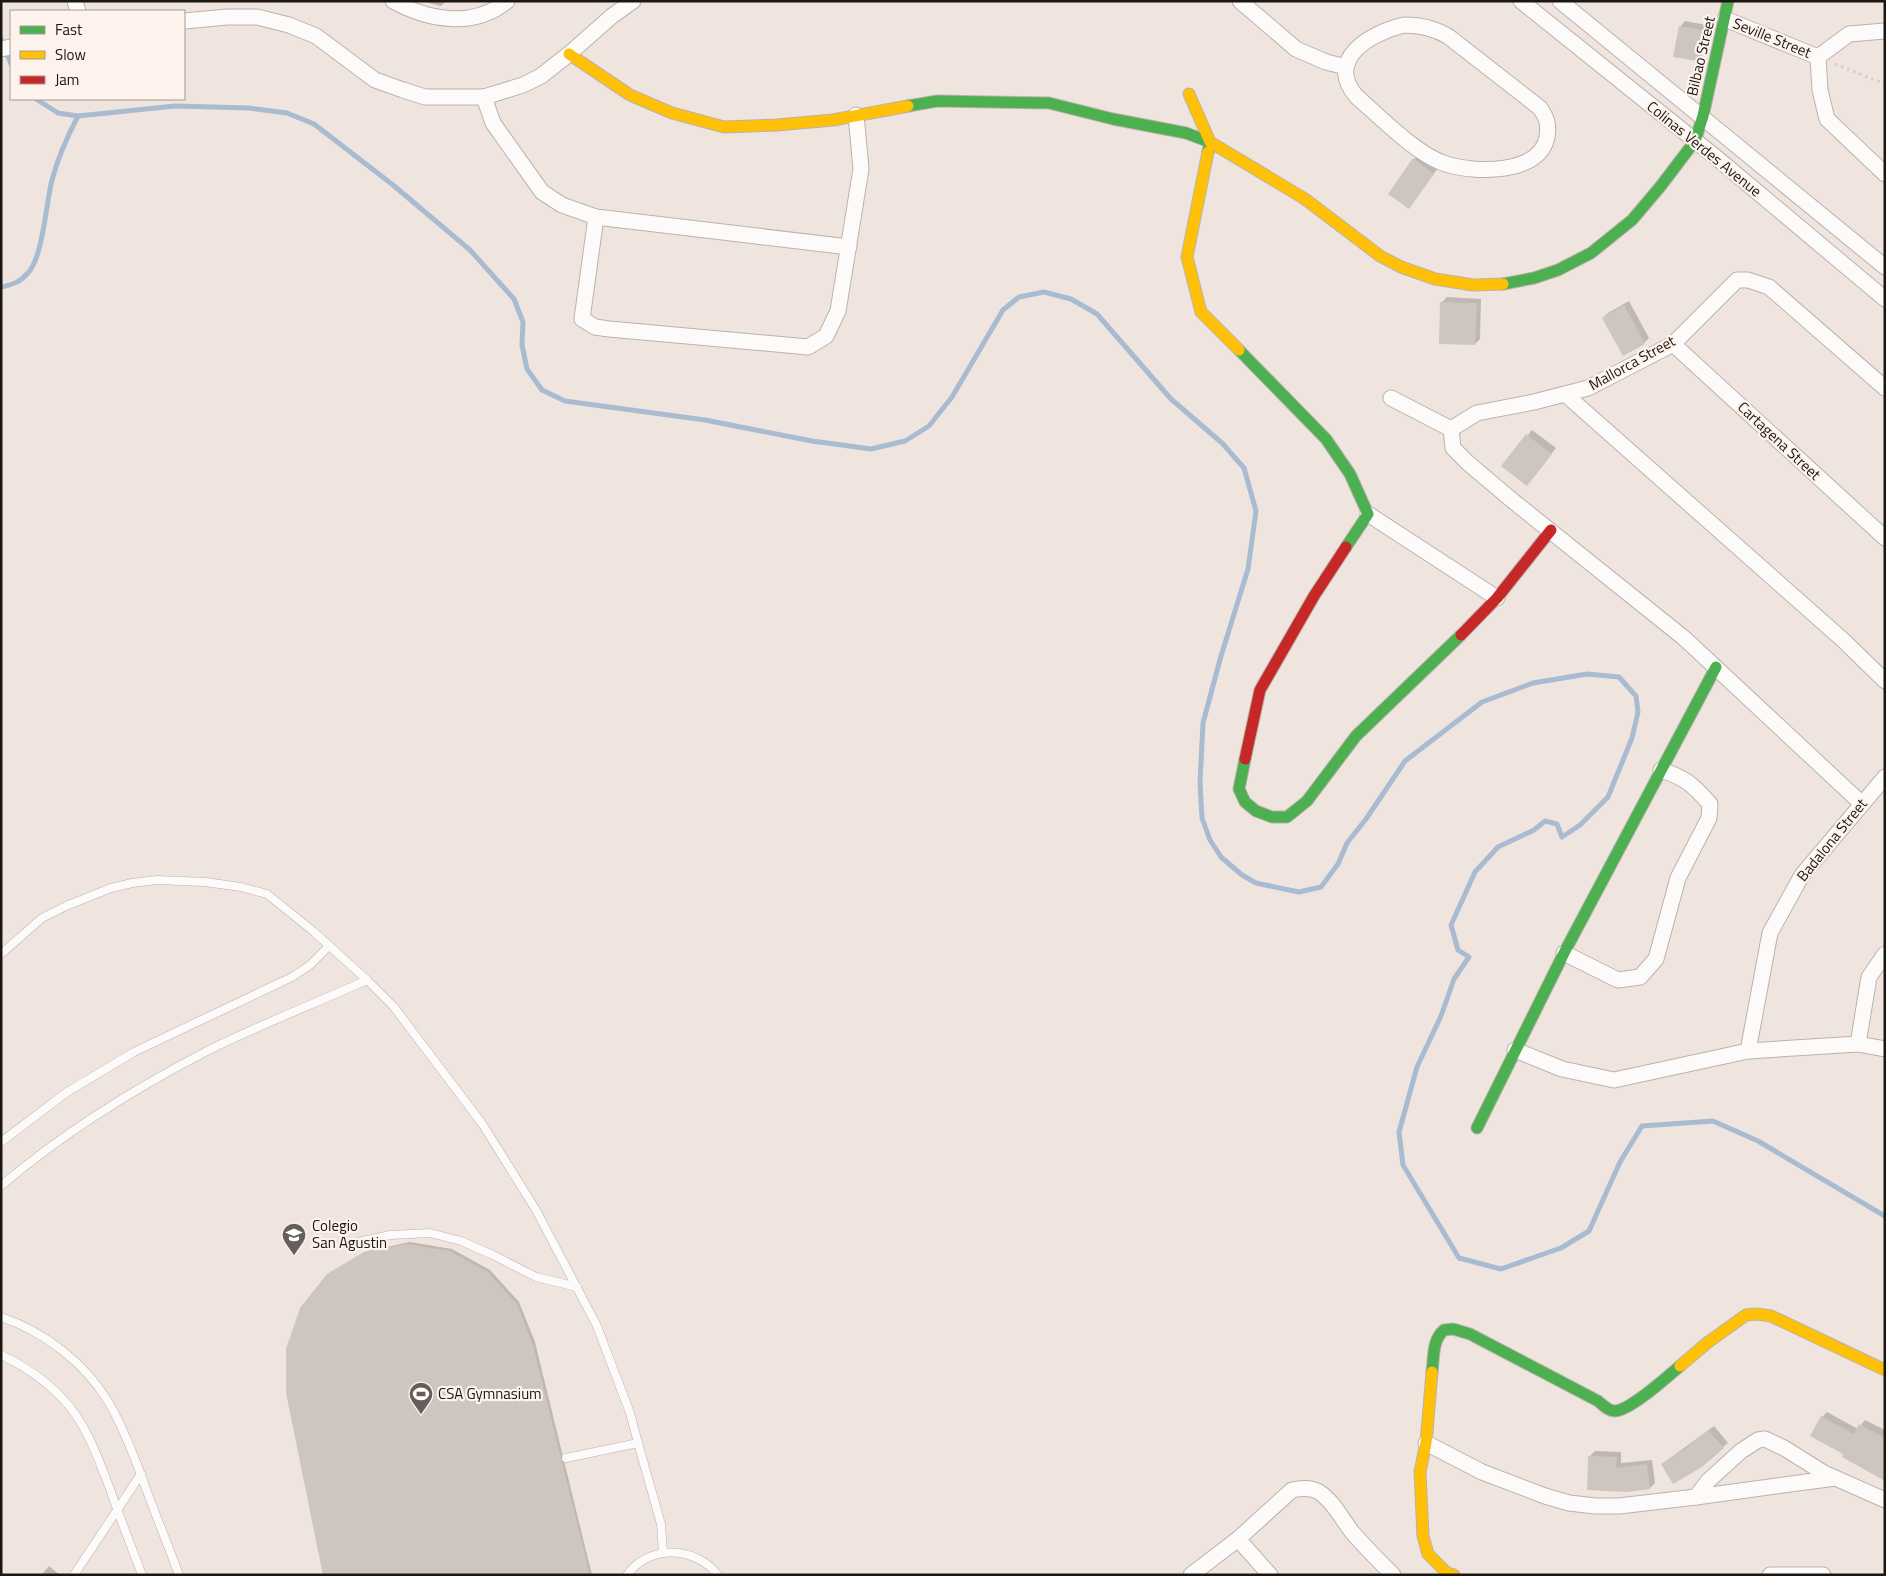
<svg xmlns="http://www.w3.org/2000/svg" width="1886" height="1576" font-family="'Titillium Web',sans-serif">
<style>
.shadow{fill:#0003}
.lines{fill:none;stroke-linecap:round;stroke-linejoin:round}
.stream{stroke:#a8bbd1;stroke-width:5}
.building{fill:#ccc5c0}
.lane-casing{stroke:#bab2ad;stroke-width:9}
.street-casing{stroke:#bab2ad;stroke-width:17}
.fast-casing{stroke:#bab2ad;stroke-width:13}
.slow-casing{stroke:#bab2ad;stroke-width:13}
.jam-casing{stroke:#bab2ad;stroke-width:13}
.path{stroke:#d2d0ce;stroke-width:3;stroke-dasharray:2.5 4;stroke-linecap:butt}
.lane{stroke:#fdfbfa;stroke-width:8}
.street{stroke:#fdfbfa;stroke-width:15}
.fast{stroke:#4caf50;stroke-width:11}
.slow{stroke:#ffc107;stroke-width:11}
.jam{stroke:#c62828;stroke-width:11}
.labels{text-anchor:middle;stroke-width:4.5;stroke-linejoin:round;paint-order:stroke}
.street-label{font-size:15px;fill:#1c1612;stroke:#fdf3ec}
.poi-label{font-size:15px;fill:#1c1612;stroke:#fdf3ec;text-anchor:start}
</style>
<rect width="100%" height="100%" fill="#efe5de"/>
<g class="shadow">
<polygon points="422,1 446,1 441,6"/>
<polygon points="1685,21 1707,25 1702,55 1697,60 1680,27"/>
<polygon points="1419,154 1438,168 1409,207 1414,159"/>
<polygon points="1447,297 1481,299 1480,339 1475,344 1442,302"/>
<polygon points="1629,301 1649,338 1644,343 1603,318 1608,313"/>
<polygon points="1532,430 1556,448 1532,479 1503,466"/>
<polygon points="410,1242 452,1249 490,1270 519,1302 535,1342 592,1575 325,1575 331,1272 368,1251"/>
<polygon points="1827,1412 1858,1429 1865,1420 1885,1430 1885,1480 1845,1454 1822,1417"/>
<polygon points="1714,1426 1728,1443 1723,1447 1662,1464"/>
<polygon points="1595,1451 1621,1452 1621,1463 1652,1460 1655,1483 1650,1488 1590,1456"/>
<polygon points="49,1566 60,1575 41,1575"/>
</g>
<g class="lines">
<g class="stream">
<polyline points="1,39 11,64"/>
<polyline points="36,99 58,113 78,116 175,106 249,108 287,113 314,124 393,185 470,250 514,299 523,322 522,345 527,369 542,390 565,401 705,420 812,441 871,449 905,441 929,426 952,397 1003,310 1019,297 1044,292 1071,299 1097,314 1171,399 1222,443 1244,468 1256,511 1248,569 1221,656 1203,723 1200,783 1202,818 1210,840 1221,857 1242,875 1256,883 1299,892 1321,887 1338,864 1347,843 1366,819 1405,761 1482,702 1533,683 1587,674 1619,677 1636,696 1638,712 1632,738 1608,797 1580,825 1562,837 1557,824 1545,821 1534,830 1498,847 1475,872 1451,925 1458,950 1469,957 1454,979 1441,1016 1417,1067 1399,1132 1403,1165 1459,1258 1501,1269 1561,1248 1589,1231 1620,1162 1642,1126 1713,1121 1758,1141 1885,1216"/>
<path d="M1,287c11,-2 19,-5 27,-14 15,-16 18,-70 24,-93 6,-23 15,-43 26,-64"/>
</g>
</g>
<g class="building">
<polygon points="1679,26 1702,30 1697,61 1673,57"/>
<polygon points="1413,158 1434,174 1409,209 1388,194"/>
<polygon points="1440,302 1477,303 1475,345 1439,344"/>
<polygon points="1624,305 1645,344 1623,356 1602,318"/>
<polygon points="1526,434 1552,454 1527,486 1501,466"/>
<polygon points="407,1244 450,1251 488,1272 517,1304 533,1345 590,1575 323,1575 286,1393 286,1349 300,1308 327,1274 364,1252"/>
<polygon points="1821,1416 1854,1434 1859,1424 1885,1438 1885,1481 1842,1457 1843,1454 1810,1436"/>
<polygon points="1708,1430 1724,1448 1702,1467 1673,1484 1661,1464 1686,1448"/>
<polygon points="1588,1456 1617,1457 1616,1468 1647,1464 1650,1489 1627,1492 1587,1490"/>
</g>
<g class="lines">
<defs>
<g id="lane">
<polyline points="1,954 42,918 66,906 111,888 132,883 157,880 205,882 241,887 267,894 313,931 367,980 394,1007 483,1125 536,1210 597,1326 630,1413 638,1443 661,1524 663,1553"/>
<polyline points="1,1142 67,1092 134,1052 292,977 310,965 329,946"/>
<path d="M1,1186c63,-54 133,-97 206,-135 52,-26 107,-47 160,-71"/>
<polyline points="354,1243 390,1235 430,1233 461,1241 493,1255 536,1277 577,1287"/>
<path d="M1,1317c43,14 85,47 108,86 15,26 26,55 36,83 11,30 23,59 34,89"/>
<path d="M1,1355c24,11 44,25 62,44 23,24 35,59 47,90 10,29 21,57 32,86"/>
<polyline points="566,1458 638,1443"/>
<polyline points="74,1575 141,1474"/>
<path d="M627,1575c22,-31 68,-29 91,0"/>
</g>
<g id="street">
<polyline points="75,1 78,11"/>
<path d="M393,1c35,19 80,28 114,0"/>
<polyline points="1240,1 1296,49 1326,62 1346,67"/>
<polyline points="1521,1 1718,159 1885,299"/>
<polyline points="1560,1 1885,267"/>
<polyline points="1725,19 1818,57"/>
<polyline points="184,21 227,17 257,17 289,25 316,36 375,80 403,90 425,97 484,97 523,85 541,76 569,54 612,16 633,1"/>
<path d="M1404,25c17,0 31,3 45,12l91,71c7,10 9,17 7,29 -7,38 -73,36 -101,27 -29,-9 -66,-47 -89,-67 -33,-37 13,-64 47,-72z"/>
<polyline points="1885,31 1849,34 1818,57 1820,90 1827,119 1885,174"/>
<polyline points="1,49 11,47"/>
<polyline points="484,97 493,123 542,192 562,205 596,217 849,247"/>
<polyline points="596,217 582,319 595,327 609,329 808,347 826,336 838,311 861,169 856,115"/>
<polyline points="1673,344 1885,538"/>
<polyline points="1565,394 1843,640 1885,681"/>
<polyline points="1391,398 1451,429 1477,413 1534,402 1588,388 1673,344 1737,280 1748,280 1769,287 1885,388"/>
<polyline points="1451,429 1453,448 1468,463 1513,501 1684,638 1861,803"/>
<polyline points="1368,514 1497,598"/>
<path d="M1564,953l54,27 22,-3 16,-18 22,-81 31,-60 1,-14c-17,-19 -24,-26 -49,-34"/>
<polyline points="1858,1044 1869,977 1885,954"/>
<polyline points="1515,1050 1562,1069 1614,1080 1748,1051 1858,1044 1885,1049"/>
<polyline points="1748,1051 1770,933 1802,875 1885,777"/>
<polyline points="1426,1443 1482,1472 1545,1496 1569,1503 1595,1506 1619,1506 1696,1497 1708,1481 1741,1451 1758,1440 1765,1439 1784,1448 1824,1473 1885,1500"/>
<polyline points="1696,1497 1835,1478"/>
<polyline points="1238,1539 1270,1575"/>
<path d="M1191,1575l47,-36 54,-49c9,-2 19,-3 27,2 14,9 23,27 33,40 13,15 27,29 41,43"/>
<polyline points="1770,1575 1823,1575"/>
</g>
<g id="fast">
<polyline points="908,106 937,101 1049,103 1113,119 1186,133 1210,142 1208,152"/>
<polyline points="1503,284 1534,278 1558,270 1591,253 1632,220 1660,187 1695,141 1703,116 1728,1"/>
<polyline points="1239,350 1326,439 1350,474 1368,514 1346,547"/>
<polyline points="1245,759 1239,789 1245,802 1256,811 1272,817 1287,817 1307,801 1356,736 1461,635"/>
<polyline points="1477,1128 1564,953 1716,667"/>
<path d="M1432,1372c2,-14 0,-32 12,-42l9,-1 17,5 128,67c5,4 10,10 17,10 16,-1 52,-34 65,-45"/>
</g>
<g id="slow">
<polyline points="569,54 630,95 672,113 724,127 777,125 833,120 908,106"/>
<polyline points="1189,94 1210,142 1305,199 1380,256 1401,267 1435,279 1473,285 1503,284"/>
<polyline points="1208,152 1187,257 1201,312 1239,350"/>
<polyline points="1680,1366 1707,1343 1746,1315 1757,1314 1771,1316 1885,1370"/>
<polyline points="1432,1372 1426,1443 1420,1472 1423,1536 1428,1554 1447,1573 1454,1575"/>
</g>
<g id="jam">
<polyline points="1461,635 1497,598 1551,530"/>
<polyline points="1245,759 1260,690 1314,596 1346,547"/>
</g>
</defs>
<use href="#lane" class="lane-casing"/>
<use href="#street" class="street-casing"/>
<use href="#fast" class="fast-casing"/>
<use href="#slow" class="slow-casing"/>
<use href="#jam" class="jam-casing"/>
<polyline class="path" points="1835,64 1885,84"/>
<use href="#lane" class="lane"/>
<use href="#street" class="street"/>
<use href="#fast" class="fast"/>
<use href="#slow" class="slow"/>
<use href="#jam" class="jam"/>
</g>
<defs>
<symbol id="university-pin" viewBox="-11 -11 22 30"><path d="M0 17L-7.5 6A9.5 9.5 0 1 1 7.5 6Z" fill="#665e59" stroke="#fdf3ec"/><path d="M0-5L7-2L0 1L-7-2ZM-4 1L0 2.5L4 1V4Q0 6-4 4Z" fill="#fff"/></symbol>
<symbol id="stadium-pin" viewBox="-11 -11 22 30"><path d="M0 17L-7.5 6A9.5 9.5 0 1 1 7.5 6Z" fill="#665e59" stroke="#fdf3ec"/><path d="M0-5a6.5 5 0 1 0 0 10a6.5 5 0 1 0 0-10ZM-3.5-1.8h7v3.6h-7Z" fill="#fff"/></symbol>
</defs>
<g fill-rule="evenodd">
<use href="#university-pin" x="280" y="1221" width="28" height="38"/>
<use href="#stadium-pin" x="407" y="1380" width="28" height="38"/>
</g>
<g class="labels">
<g class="street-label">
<text transform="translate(1772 38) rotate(22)" y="5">Seville Street</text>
<text transform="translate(1701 56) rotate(-77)" y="5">Bilbao Street</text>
<text transform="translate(1704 149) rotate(39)" y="5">Colinas Verdes Avenue</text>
<text transform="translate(1632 363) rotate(-29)" y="5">Mallorca Street</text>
<text transform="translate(1779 441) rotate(43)" y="5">Cartagena Street</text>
<text transform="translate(1832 840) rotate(-51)" y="5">Badalona Street</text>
</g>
<g class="poi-label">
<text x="312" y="1231">Colegio<tspan x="312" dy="17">San Agustin</tspan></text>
<text x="438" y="1399">CSA Gymnasium</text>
</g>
</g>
<rect width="1886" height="1576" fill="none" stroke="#1c1612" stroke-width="5"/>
<rect x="10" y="10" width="175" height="90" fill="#fdf3ec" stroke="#a39b95"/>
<rect x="20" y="26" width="25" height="8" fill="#4caf50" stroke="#a39b95"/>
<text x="55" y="35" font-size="15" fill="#1c1612">Fast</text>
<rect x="20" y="51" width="25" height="8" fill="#ffc107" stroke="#a39b95"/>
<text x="55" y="60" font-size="15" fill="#1c1612">Slow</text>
<rect x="20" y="76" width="25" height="8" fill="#c62828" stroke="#a39b95"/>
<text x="55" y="85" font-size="15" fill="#1c1612">Jam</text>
</svg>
